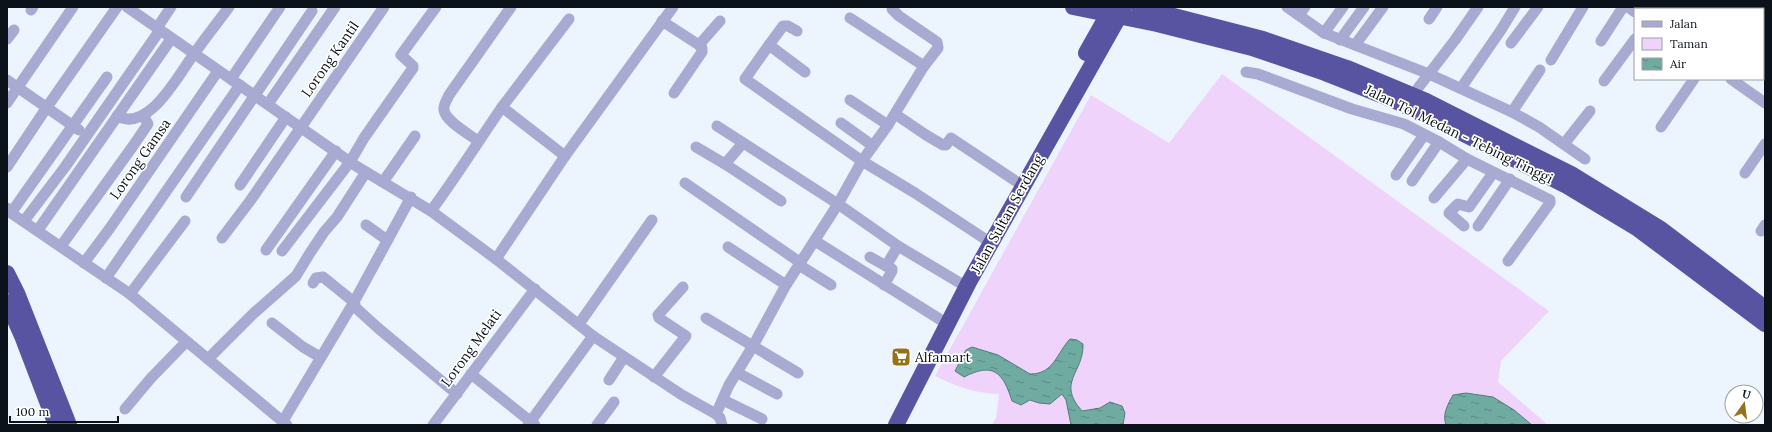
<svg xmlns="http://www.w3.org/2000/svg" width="1772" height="432" font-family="Lora,serif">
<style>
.green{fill:#f0d3fb}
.water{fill:url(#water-ripples);stroke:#527d79}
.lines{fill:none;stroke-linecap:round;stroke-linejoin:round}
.minor{stroke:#a9aad1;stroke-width:11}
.highway{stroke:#5854a2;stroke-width:16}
.labels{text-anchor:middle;stroke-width:3.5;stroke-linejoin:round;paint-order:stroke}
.street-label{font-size:14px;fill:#0b1219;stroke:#fff}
.poi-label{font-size:14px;fill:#0b1219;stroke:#fff;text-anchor:start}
</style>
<defs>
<pattern id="water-ripples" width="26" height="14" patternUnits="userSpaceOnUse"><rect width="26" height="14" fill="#70aba2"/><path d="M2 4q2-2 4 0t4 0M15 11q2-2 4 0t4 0" fill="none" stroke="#5a8a83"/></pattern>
</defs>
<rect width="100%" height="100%" fill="#ecf4fd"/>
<path class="green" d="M1222,74l327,237 -48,50 -3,21 50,43h-556l4,-7 3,-24c-26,-1 -41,-7 -64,-18l156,-281 78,48z"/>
<g class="water">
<path d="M1070,339l7,1 6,4c1,29 -27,38 -1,67l18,-3 10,-6 12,4 3,7 -2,12h-52l-5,-25 -4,-6 -12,10 -11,-1 -9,-3 -9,5 -9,-4c-9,-29 -19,-39 -48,-24l-9,-6 11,-21 6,-3 26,8 32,19c24,0 26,-20 40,-35z"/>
<path d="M1466,393l27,4 21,13 18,15h-86c-4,-11 2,-21 7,-30z"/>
</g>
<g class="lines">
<g class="minor">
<polyline points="127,7 356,166 431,211 496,259 593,336 682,395 716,414 720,418 722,425"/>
<polyline points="1287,7 1324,33 1429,74 1512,112 1539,127 1585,159"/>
<polyline points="1628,7 1635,12"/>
<polyline points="1656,9 1658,7"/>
<polyline points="1700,9 1701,7"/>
<polyline points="1735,9 1737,7"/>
<polyline points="31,10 33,7"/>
<polyline points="1299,15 1305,7"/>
<polyline points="850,18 924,66"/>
<polyline points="1429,19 1437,7"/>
<polyline points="662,21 699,45 720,21"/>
<polyline points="157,28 171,7"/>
<polyline points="1324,33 1343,7"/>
<polyline points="7,39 14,30"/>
<polyline points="1340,40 1364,7"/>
<polyline points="1601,41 1623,7"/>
<polyline points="1511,43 1538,7"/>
<polyline points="769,45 783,26 788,26 797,31"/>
<polyline points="1355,45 1383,7"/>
<polyline points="1551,60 1583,7"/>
<polyline points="805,72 769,45 745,79 862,161 915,193 985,239"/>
<polyline points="1246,72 1258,74 1352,109 1404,124 1439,142 1467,159 1550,200 1550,203 1508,261"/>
<polyline points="231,79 280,7"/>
<polyline points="1731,79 1765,103"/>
<polyline points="7,80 79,130"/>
<polyline points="1604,81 1635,39"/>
<polyline points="1418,88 1455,40 1478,7"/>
<polyline points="1461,88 1501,30 1515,7"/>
<polyline points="674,93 702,52 702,48 699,45"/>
<polyline points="850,100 888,125"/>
<polyline points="7,103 73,7"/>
<polyline points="268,104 335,7"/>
<polyline points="502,107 569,19"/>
<polyline points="1512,112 1540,70"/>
<polyline points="895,114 926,135 943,145 946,145 951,138 1017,182"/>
<path d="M117,116c32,17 61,-41 77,-62 11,-16 24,-32 35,-47"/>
<polyline points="841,123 873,146"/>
<polyline points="717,126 838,204 898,246 960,283"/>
<polyline points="1661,127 1694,79"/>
<path d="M478,141c-9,-7 -32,-19 -34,-31 -1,-5 3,-10 5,-15l62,-88"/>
<polyline points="1564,144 1590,111"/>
<polyline points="696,147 725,164 743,143"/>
<polyline points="725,164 781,201"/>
<polyline points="7,167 47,107 117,7"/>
<polyline points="1745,173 1765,144"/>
<polyline points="1396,175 1424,135"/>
<polyline points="1412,181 1439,142"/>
<polyline points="383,182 415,136"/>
<polyline points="685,183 801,263"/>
<polyline points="240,185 286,117"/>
<polyline points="186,197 312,11"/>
<polyline points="1434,198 1467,159"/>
<polyline points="7,208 11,213 130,294 287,425"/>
<path d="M431,211c25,-34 47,-69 71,-104l63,49"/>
<polyline points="11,213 107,77"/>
<polyline points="24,221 65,167 160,30"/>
<polyline points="366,225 387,240"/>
<polyline points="1464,226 1449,213 1458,204 1469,207 1493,173"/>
<polyline points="1478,226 1510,179"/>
<polyline points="38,230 171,39"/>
<polyline points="1761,231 1765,225"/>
<polyline points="222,238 250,201 384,7"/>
<polyline points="815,241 941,320"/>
<polyline points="61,246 133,146 148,124 143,115"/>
<polyline points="728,247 786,285"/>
<polyline points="266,250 336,151"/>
<polyline points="282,251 350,162 364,138 413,68 413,66 401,55 436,7"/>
<polyline points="870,257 886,266"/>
<polyline points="496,259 565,156 673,7"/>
<polyline points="84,263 110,228 218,71"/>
<polyline points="799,265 831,285"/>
<polyline points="106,278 240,85"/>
<polyline points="313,283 316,278 323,277 354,302 356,308 378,328 457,394"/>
<polyline points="884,285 892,271 892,269 886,266 898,246"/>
<polyline points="130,294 185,221"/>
<polyline points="706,318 798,373"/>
<polyline points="272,323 303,347 320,357"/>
<polyline points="579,324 652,220"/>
<polyline points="208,359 254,313 296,276 310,253 324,232 337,217 366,172"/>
<polyline points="738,373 777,394"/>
<polyline points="471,374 535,425"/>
<polyline points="654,377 686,336 659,318 658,315 683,287"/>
<polyline points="609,380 624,357"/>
<polyline points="723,400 762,419"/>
<polyline points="125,409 151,378 186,342"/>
<polyline points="716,414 729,385 753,346 786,285 838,204 862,161 888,125 924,66 938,48 937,42 899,16 892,9"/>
<polyline points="283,421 354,302 411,197"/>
<polyline points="433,425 535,289"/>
<polyline points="528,425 593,336"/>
<polyline points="597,425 614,402"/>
</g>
<g class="highway">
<polyline points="1073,7 1157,24 1252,48 1325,73 1391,99 1454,129 1565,185 1638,229 1765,324"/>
<polyline points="1139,7 1263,39 1347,68 1426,101 1573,175 1661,229 1765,308"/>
<polyline points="1086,53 1112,7"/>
<polyline points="7,273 17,293 69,425"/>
<polyline points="7,302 22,336 56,425"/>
<polyline points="896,425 969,282 1124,8"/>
</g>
</g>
<defs>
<symbol id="supermarket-square" viewBox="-11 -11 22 22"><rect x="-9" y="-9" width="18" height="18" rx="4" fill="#94721a" stroke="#fff"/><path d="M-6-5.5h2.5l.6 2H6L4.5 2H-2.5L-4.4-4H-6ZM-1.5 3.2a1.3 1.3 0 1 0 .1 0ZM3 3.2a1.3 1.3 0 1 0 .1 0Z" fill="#fff"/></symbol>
</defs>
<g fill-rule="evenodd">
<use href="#supermarket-square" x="890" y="346" width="22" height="22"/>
</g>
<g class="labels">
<g class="street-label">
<text transform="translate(330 59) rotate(-55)" y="5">Lorong Kantil</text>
<text transform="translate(1459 134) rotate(26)" y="5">Jalan Tol Medan - Tebing Tinggi</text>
<text transform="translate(140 159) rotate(-55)" y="5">Lorong Gamsa</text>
<text transform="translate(1007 214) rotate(-61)" y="5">Jalan Sultan Serdang</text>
<text transform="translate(471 348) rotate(-54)" y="5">Lorong Melati</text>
</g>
<g class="poi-label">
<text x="915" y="362">Alfamart</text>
</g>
</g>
<rect width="1772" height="432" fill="none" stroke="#0b1219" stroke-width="16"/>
<rect x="1634" y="8" width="130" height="72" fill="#ffffff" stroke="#9da0a3"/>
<rect x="1642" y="21" width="20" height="6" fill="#a9aad1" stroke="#9da0a3"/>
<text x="1670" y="28" font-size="12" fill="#0b1219">Jalan</text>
<rect x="1642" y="38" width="20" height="12" fill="#f0d3fb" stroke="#9da0a3"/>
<text x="1670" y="48" font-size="12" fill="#0b1219">Taman</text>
<rect x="1642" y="58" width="20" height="12" fill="url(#water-ripples)" stroke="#9da0a3"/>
<text x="1670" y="68" font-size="12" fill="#0b1219">Air</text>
<g transform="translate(1744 404) rotate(14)"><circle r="19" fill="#ffffff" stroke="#9da0a3"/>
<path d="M0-3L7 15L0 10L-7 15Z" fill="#94721a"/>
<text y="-6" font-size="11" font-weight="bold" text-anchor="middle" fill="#0b1219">U</text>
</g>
<path d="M10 416v6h108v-6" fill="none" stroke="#0b1219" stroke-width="2"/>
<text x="16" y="416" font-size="12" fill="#0b1219" stroke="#ffffff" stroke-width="3" paint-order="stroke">100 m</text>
</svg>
